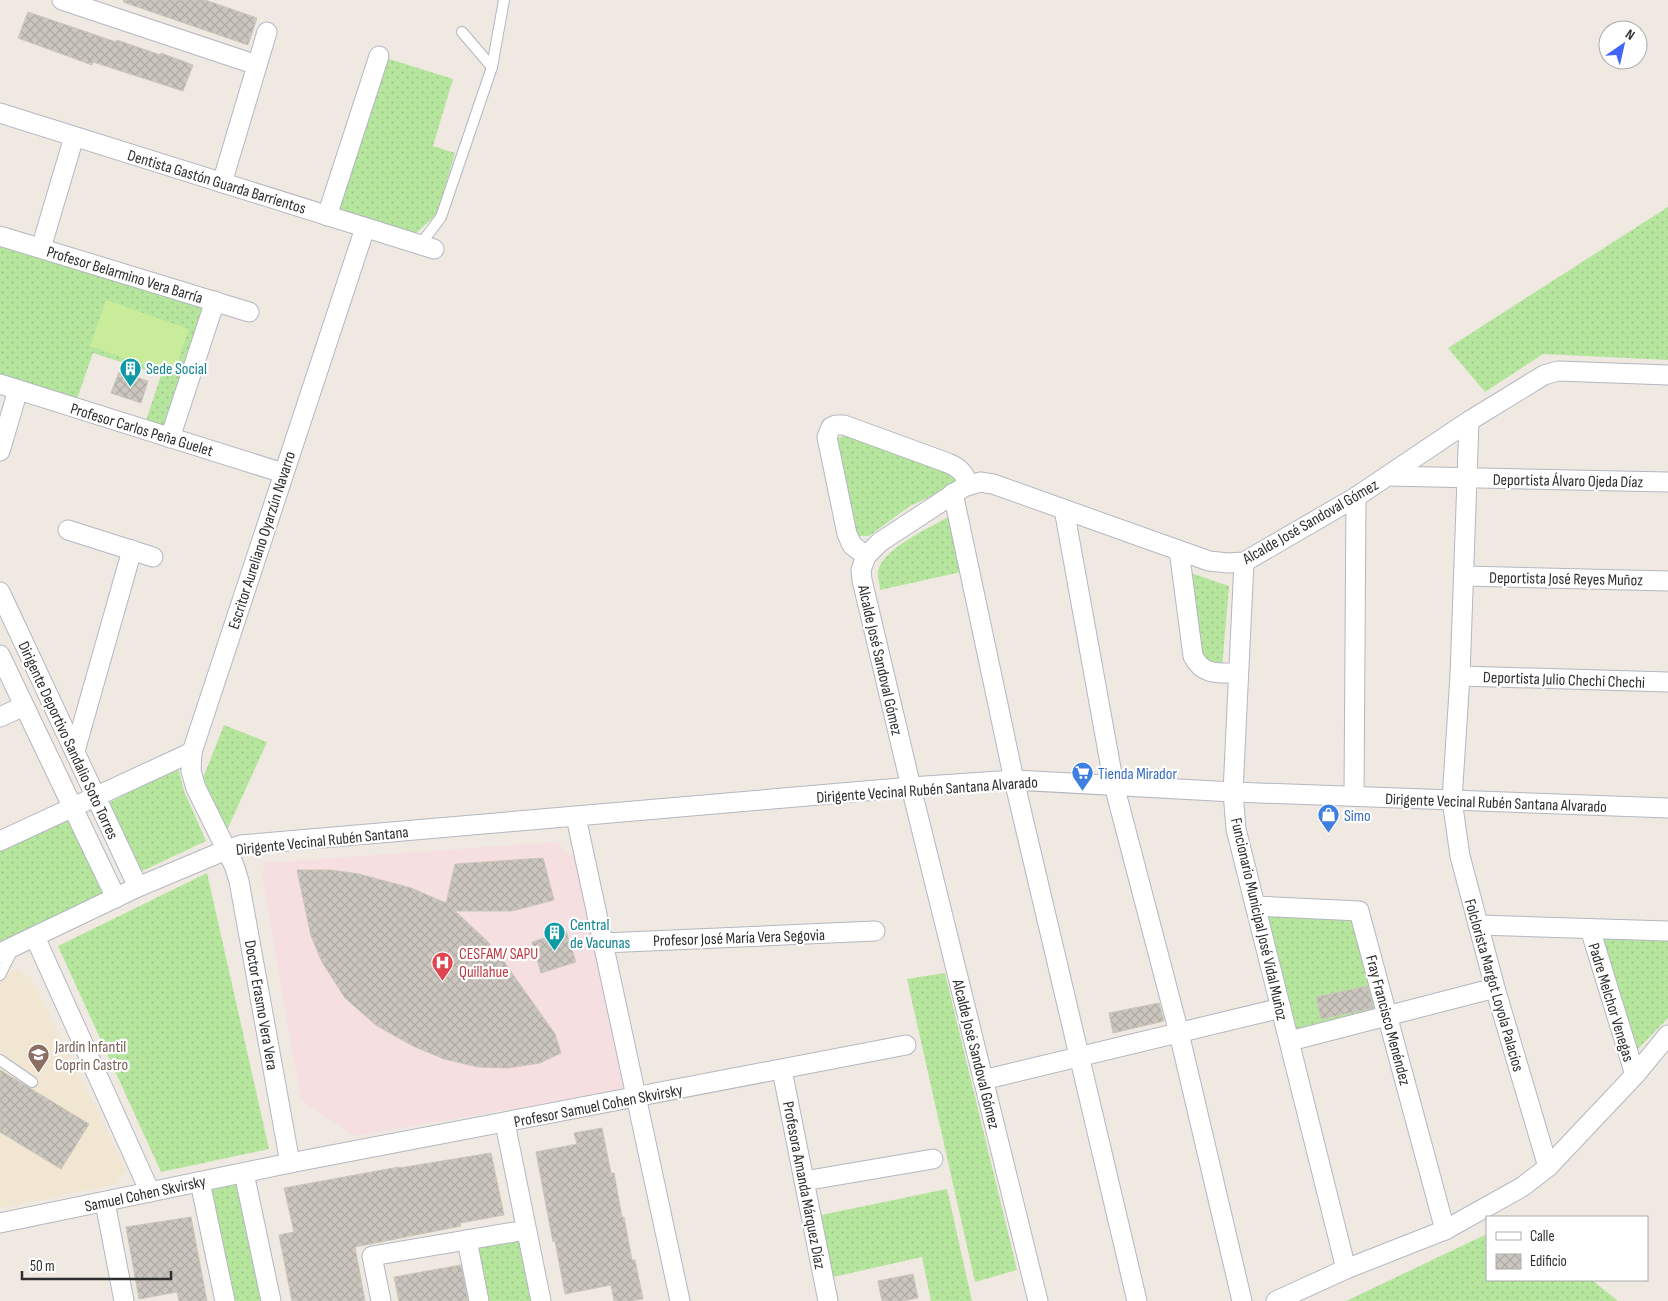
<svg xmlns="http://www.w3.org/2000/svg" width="1668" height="1301" font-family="'Sofia Sans Condensed',sans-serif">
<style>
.education{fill:#f0e6d1}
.medical{fill:#f5dfe0}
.grass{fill:url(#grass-dots)}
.pitch{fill:#c9ec9a}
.building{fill:url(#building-cross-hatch);stroke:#cbc5ba}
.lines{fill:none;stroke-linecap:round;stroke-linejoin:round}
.lane-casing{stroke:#b4b7c1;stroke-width:12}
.street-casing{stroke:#b4b7c1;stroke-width:21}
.lane{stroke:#fff;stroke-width:10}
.street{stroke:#fff;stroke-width:19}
.labels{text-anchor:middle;stroke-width:4.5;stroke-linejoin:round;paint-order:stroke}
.street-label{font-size:16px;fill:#2e2e2e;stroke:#fff}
.culture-label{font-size:16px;fill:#0d838f;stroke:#fff;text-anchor:start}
.shop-label{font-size:16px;fill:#366cbe;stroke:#fff;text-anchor:start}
.health-label{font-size:16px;fill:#be3a42;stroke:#fff;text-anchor:start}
.education-label{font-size:16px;fill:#785e54;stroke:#fff;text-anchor:start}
</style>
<defs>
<pattern id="grass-dots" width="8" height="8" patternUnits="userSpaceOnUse" patternTransform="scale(1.25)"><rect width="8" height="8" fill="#b6e59e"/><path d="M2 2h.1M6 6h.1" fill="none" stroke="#9dc588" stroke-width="1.8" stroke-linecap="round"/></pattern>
<pattern id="building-cross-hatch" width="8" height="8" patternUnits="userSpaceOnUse" patternTransform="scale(1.25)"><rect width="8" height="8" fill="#cbc7bf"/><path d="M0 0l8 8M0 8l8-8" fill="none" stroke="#afaba4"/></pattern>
</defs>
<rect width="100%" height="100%" fill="#efe9e1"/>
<polygon class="education" points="16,969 31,979 126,1169 116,1184 0,1208 0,977"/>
<polygon class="medical" points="556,842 579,862 628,1089 355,1136 301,1100 262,874 265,863"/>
<g class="grass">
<polygon points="386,58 453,79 433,146 455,153 437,214 415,234 333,212"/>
<polygon points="1668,207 1668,360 1543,354 1485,392 1448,348"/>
<polygon points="0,242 208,305 166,431 145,424 161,375 93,353 76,402 0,378"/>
<polygon points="847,434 956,472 963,482 910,506 869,536 859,536 852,530 837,439"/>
<path d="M950,516l11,56 -81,18c0,-6 -3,-14 -2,-19 5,-23 53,-44 72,-55z"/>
<polygon points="1191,573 1229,586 1222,668 1202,657"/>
<polygon points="224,725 267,742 227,830 203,778"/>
<polygon points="178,767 184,791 206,841 140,872 109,803"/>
<polygon points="68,818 105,894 0,944 0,850"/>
<polygon points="207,873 269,1149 161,1172 58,946"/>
<polygon points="1257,907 1358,912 1386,1014 1291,1040"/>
<polygon points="1598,934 1668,941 1668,1018 1634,1053"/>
<polygon points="945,973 1017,1270 975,1282 907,979"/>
<polygon points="240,1180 265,1301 230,1301 207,1187"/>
<polygon points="947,1189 972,1301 931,1301 922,1257 833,1277 821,1215"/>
<polygon points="1487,1234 1487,1280 1592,1280 1618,1301 1346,1301"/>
<polygon points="519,1240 531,1301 489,1301 478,1247"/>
</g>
<polygon class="pitch" points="106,300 189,329 173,375 90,346"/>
<g class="building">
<polygon points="124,0 205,0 257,18 248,45 123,2"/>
<polygon points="28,12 116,42 117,40 160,55 161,53 193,65 183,91 93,62 92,65 18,38"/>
<polygon points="119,372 148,381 141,403 111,393"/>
<polygon points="543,858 554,900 512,911 455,911 487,941 502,959 555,1034 561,1053 540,1063 508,1068 478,1067 444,1059 413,1046 377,1026 345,998 322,962 311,936 297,870 331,870 359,874 411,888 446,903 455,864"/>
<polygon points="566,931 576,962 541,973 532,942"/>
<polygon points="1368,986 1373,1008 1321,1019 1316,997"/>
<polygon points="1159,1003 1164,1021 1113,1033 1109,1013"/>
<polygon points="0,1070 89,1124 61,1169 0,1132"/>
<polygon points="602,1128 611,1173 614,1173 622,1217 624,1217 632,1260 635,1260 643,1299 630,1301 614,1301 611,1285 565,1294 555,1241 553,1242 549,1221 536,1152 577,1144 574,1133"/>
<polygon points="491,1153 504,1215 460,1223 461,1226 355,1247 365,1301 292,1301 279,1235 294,1232 284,1188 399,1167 399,1168"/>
<polygon points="191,1217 207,1301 179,1301 177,1292 139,1299 126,1227"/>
<polygon points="461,1265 468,1301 399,1301 394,1277"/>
<polygon points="913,1274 918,1298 903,1301 882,1301 878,1281"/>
</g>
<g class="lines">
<defs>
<g id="lane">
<polyline points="492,67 504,0"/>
<polyline points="420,245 441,217 492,67 462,32"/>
<polyline points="0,975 13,949"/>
<polyline points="0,1060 32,1082"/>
</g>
<g id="street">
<polyline points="62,0 257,65"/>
<polyline points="0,113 434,249"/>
<polyline points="222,183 267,32"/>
<polyline points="327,216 379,56"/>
<polyline points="0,236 249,312"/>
<polyline points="41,248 74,137"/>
<polyline points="0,384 283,473"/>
<polyline points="1469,421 1460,676 1452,800 1460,856 1495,988 1548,1167"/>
<polyline points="170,438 215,301"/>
<polyline points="0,451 18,390"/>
<polyline points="1387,476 1668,482"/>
<polyline points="953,493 1014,780 1137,1301"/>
<polyline points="1064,509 1114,785 1179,1033 1242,1301"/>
<polyline points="68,530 153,557"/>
<path d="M1179,550l14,106c10,20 26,17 45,17"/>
<path d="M866,556l-14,-11 -5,-11 -20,-97 4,-10 5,-2h8l104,38c12,5 16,10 21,22"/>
<polyline points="1244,562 1233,792 1236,829 1346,1269"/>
<polyline points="1464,576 1668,581"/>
<polyline points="0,592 138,887"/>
<polyline points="0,655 116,898"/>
<polyline points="1460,676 1668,682"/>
<polyline points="0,717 24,706"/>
<polyline points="75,751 132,550"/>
<polyline points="1354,796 1356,497"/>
<polyline points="576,817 680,1301"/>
<polyline points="0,841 192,752"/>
<polyline points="1255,906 1359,911 1445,1230"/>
<polyline points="1478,925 1668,931"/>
<polyline points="1590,929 1635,1075"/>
<polyline points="35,937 150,1192"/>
<polyline points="603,943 875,931"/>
<polyline points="0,953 138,887 226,850 241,845 911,787 1014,780 1233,792 1668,808"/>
<polyline points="1290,1041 1495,988"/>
<polyline points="782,1070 828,1301"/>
<polyline points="983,1080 1281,1008"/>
<polyline points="505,1123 541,1301"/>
<polyline points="290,1163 239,881 234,865 196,788 191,771 192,752 365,228"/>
<polyline points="244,1173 271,1301"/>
<polyline points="804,1181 933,1159"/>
<polyline points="200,1182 225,1301"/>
<polyline points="105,1202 124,1301"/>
<polyline points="0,1223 290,1163 906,1045"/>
<polyline points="467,1240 479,1301"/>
<polyline points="381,1301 372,1256 526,1230"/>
<polyline points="1038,1301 911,787 862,580 861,570 866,556 880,542 964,487 980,482 993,484 1209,561 1228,563 1244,562 1356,497 1469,421 1544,375 1558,371 1668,375"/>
<polyline points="1276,1301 1346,1269 1445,1230 1522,1187 1548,1167 1635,1075 1668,1035"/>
</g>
</defs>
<use href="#lane" class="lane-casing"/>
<use href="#street" class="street-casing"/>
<use href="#lane" class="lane"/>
<use href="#street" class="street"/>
</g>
<defs>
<symbol id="building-pin" viewBox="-11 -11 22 30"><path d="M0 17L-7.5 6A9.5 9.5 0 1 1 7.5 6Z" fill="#0f9aa8" stroke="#fff"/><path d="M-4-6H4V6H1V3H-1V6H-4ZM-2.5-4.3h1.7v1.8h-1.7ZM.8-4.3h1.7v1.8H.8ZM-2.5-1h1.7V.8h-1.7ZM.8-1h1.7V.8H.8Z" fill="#fff"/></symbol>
<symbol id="supermarket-pin" viewBox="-11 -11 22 30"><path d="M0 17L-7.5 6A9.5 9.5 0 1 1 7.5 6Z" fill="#3f7fe0" stroke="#fff"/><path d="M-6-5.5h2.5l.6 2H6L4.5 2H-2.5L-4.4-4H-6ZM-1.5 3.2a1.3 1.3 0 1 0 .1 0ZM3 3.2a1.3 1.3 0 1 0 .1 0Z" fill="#fff"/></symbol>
<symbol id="shop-pin" viewBox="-11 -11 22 30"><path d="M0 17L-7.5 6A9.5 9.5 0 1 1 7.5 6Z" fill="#3f7fe0" stroke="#fff"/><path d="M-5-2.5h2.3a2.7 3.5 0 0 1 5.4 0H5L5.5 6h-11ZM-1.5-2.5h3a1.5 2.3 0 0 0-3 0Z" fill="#fff"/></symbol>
<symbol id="hospital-pin" viewBox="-11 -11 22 30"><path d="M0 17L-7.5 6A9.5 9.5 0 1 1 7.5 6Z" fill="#e0444e" stroke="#fff"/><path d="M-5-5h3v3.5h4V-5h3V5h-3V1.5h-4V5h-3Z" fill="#fff"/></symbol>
<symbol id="school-pin" viewBox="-11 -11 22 30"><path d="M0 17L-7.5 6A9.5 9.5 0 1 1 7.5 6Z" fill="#8d6e63" stroke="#fff"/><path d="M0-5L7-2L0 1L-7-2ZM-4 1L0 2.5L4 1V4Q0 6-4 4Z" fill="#fff"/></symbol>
</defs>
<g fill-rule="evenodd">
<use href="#building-pin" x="118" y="356" width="25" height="34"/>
<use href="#supermarket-pin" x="1070" y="760" width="25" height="34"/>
<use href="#shop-pin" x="1316" y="802" width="25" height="34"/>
<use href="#building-pin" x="542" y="920" width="25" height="34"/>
<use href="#hospital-pin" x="430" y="950" width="25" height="34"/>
<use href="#school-pin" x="26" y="1042" width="25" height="34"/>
</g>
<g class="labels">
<g class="street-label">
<text transform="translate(217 181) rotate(17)" y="6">Dentista Gastón Guarda Barrientos</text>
<text transform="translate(125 274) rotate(17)" y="6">Profesor Belarmino Vera Barría</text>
<text transform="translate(142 429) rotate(17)" y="6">Profesor Carlos Peña Guelet</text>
<text transform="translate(1568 480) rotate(1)" y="6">Deportista Álvaro Ojeda Díaz</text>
<text transform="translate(1310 521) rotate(-30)" y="6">Alcalde José Sandoval Gómez</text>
<text transform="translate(261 540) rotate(-72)" y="6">Escritor Aureliano Oyarzún Navarro</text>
<text transform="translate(1566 578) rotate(1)" y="6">Deportista José Reyes Muñoz</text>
<text transform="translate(881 660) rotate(77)" y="6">Alcalde José Sandoval Gómez</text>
<text transform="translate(1564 679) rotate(2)" y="6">Deportista Julio Chechi Chechi</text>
<text transform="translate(69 740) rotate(65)" y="6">Dirigente Deportivo Sandalio Soto Torres</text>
<text transform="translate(927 789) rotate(-4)" y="6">Dirigente Vecinal Rubén Santana Alvarado</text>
<text transform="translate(1496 802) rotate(2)" y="6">Dirigente Vecinal Rubén Santana Alvarado</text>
<text transform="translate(322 840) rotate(-6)" y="6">Dirigente Vecinal Rubén Santana</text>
<text transform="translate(1260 919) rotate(77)" y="6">Funcionario Municipal José Vidal Muñoz</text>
<text transform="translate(739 937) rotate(-2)" y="6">Profesor José María Vera Segovia</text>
<text transform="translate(1495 985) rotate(74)" y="6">Folclorista Margot Loyola Palacios</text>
<text transform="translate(1612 1002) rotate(73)" y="6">Padre Melchor Venegas</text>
<text transform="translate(262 1005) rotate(80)" y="6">Doctor Erasmo Vera Vera</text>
<text transform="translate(1389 1020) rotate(75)" y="6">Fray Francisco Menéndez</text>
<text transform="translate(977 1054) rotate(76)" y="6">Alcalde José Sandoval Gómez</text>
<text transform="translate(598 1105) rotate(-11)" y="6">Profesor Samuel Cohen Skvirsky</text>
<text transform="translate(805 1185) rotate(79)" y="6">Profesora Amanda Márquez Díaz</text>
<text transform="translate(145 1193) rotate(-12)" y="6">Samuel Cohen Skvirsky</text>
</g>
<g class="culture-label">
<text x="146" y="374">Sede Social</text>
<text x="570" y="930">Central<tspan x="570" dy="18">de Vacunas</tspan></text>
</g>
<g class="shop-label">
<text x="1098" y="779">Tienda Mirador</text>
<text x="1344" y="821">Simo</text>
</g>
<g class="health-label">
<text x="459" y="959">CESFAM/ SAPU<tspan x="459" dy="18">Quillahue</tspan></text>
</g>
<g class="education-label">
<text x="55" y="1052">Jardín Infantil<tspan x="55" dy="18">Coprin Castro</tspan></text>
</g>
</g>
<rect x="1486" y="1216" width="162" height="65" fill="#ffffff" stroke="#ababab"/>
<rect x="1496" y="1232" width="25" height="8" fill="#ffffff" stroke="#ababab"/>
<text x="1530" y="1241" font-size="15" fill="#2e2e2e">Calle</text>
<rect x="1496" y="1254" width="25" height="15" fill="url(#building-cross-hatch)" stroke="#ababab"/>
<text x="1530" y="1266" font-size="15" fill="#2e2e2e">Edificio</text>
<g transform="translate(1623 45) rotate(34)"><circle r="24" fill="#ffffff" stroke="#ababab"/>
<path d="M0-4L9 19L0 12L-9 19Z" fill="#4264fb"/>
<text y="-8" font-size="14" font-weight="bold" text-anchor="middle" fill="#2e2e2e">N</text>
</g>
<path d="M22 1271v8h149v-8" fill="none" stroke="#2e2e2e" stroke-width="2.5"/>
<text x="30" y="1271" font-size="15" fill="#2e2e2e" stroke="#ffffff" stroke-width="4" paint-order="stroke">50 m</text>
</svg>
